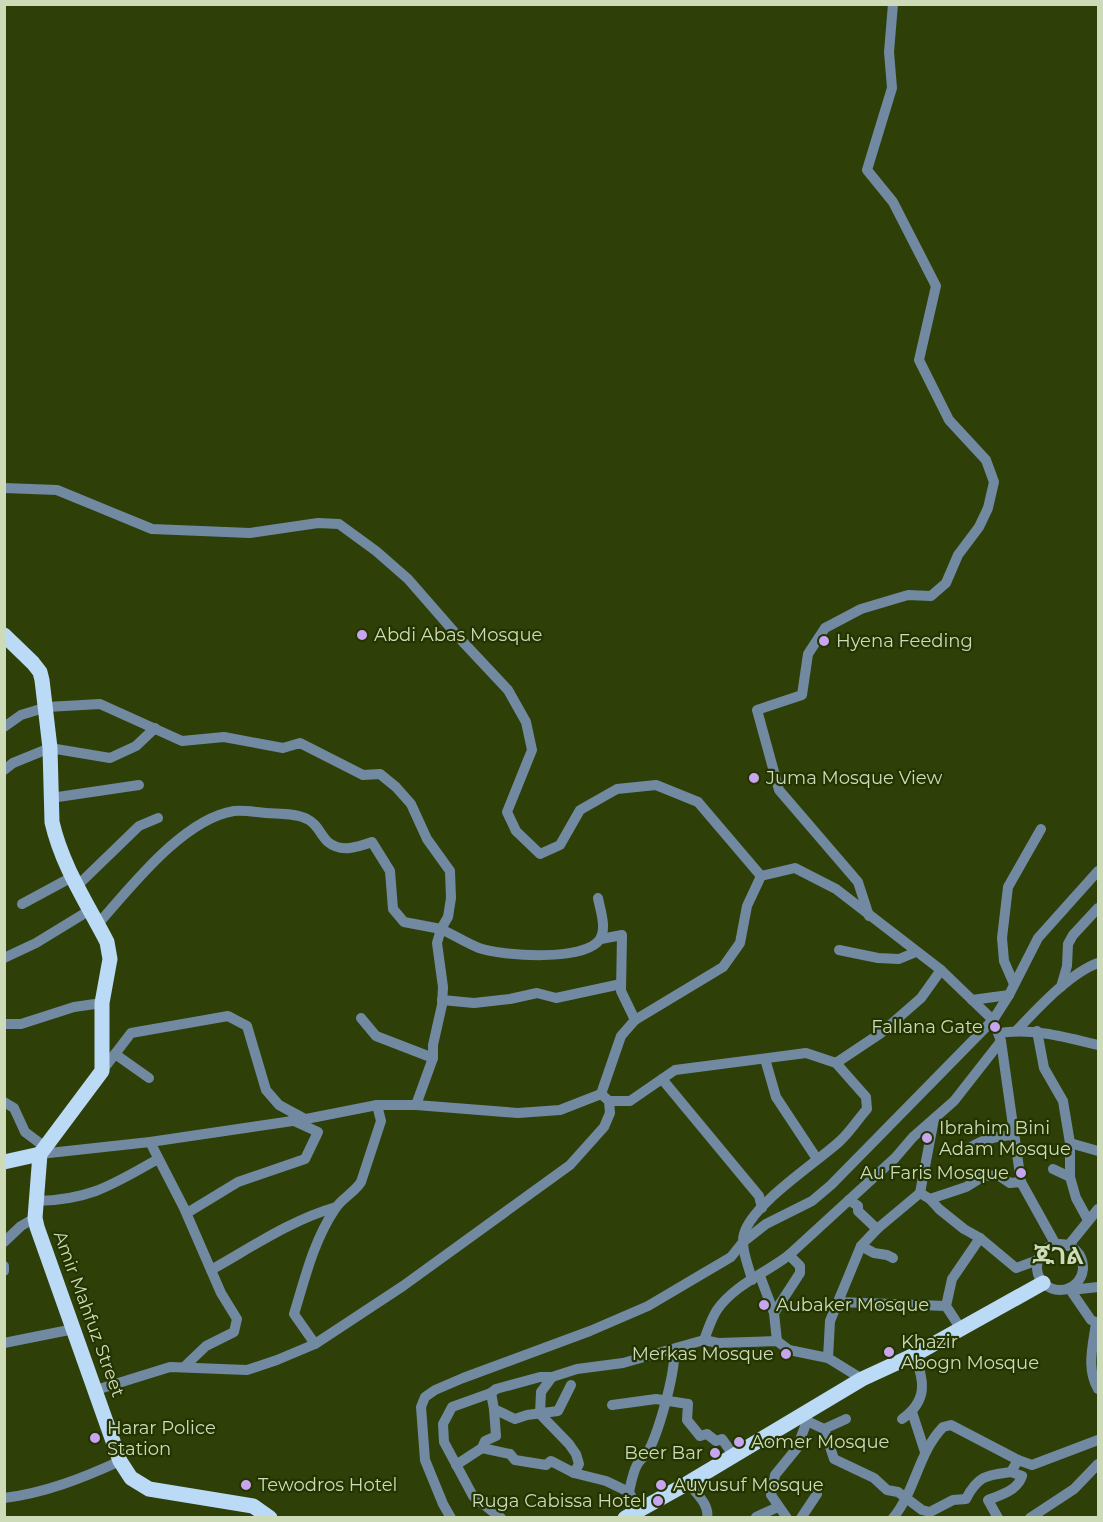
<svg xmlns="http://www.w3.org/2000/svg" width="1103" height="1522" font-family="Montserrat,'Noto Sans Ethiopic',sans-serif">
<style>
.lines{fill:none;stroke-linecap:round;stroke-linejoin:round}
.minor{stroke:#718aa1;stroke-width:10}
.major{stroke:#bbdaf6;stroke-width:15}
.poi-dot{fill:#c8a5ef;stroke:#243400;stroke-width:2}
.labels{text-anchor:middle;stroke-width:4.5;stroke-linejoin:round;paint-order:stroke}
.poi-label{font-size:18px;fill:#cddbb8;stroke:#243400;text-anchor:start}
.street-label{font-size:18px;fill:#cddbb8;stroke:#243400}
.district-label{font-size:24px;font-weight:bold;fill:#cddbb8;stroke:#243400}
</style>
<rect width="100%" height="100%" fill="#2e3f08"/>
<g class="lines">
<g class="minor">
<polyline points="4,488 57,490 152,529 250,533 318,523 339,524 376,551 408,579 463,642 508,690 526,722 532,750 507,812 516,831 540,854 560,845 580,810 617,789 656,785 698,802 761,876"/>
<path d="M4,727l17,-12 26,-8 53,-3 82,37 42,-4 59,11 17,-5 63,32 17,-1 16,13 15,17 16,35 23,32 1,27 -3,19 -7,12 -37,-7 -11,-13 -3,-38 -18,-29c-14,5 -31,11 -44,0 -8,-7 -10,-18 -21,-23 -11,-6 -29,-5 -41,-6 -10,-1 -22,-3 -32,-2 -51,8 -103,76 -136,113"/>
<polyline points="4,770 13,763 50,748 110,758 136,746 155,728"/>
<polyline points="51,798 139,785"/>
<polyline points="77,886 139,826 158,818"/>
<polyline points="22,904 72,877"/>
<polyline points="869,916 858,882 779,790 757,710 802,695 808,654 825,628 861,609 908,595 931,596 946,583 958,555 979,527 988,508 994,482 986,460 949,420 919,360 936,286 893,202 867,170 892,88 889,52 893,4"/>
<polyline points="601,939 622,935 621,991 635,1020"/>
<polyline points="839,950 878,958 899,959 916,952"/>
<polyline points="4,958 36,943 90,910"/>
<polyline points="1014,984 1004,961 1002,938 1008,887 1041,829"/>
<polyline points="1061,987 1067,966 1068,944 1073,935 1098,908"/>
<polyline points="442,1000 474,1003 510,999 537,993 556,998 621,984"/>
<polyline points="972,1000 1009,995 1038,938 1098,871"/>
<polyline points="361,1018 376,1036 433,1058"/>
<polyline points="4,1024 21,1024 74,1007 102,1003"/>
<path d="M1017,1030c21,-22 53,-57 81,-67"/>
<polyline points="1037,1031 1044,1068 1063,1101 1070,1143 1070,1177 1076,1198 1088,1220"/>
<path d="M999,1033c35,-5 66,4 99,12"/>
<polyline points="115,1054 149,1078"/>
<polyline points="765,1059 776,1097 817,1159"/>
<polyline points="836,1063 881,1033 921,998 941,970"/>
<polyline points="102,1071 131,1033 228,1016 247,1026 266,1090 279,1105 303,1118"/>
<polyline points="662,1079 759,1196 762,1208"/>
<path d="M609,1101h21l45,-31 131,-17 30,10 30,34 1,12c-9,10 -17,23 -27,32 -24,22 -88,63 -96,93 -4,13 5,33 8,46"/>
<polyline points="4,1102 14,1108 25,1132 45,1147"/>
<path d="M416,1105l17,-47v-13l9,-40 1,-18 -6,-44 4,-14c13,6 25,14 38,19 23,8 107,14 121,-9 7,-11 0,-30 -2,-41"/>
<polyline points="150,1142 184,1208 221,1293 237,1319 234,1332 206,1346 184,1367"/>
<polyline points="1070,1143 1098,1151"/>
<path d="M968,1149c15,-10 29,-13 46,-14"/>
<polyline points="40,1154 150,1142 306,1119 377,1105 416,1105 518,1113 560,1110 601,1094 621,1036 635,1020 723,967 740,943 747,906 761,876 795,868 836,889 941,970 993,1020 1001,1041 1021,1182 1056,1245"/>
<polyline points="1053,1169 1070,1177"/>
<polyline points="920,1193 930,1199 939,1209 964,1229 980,1238 1016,1268 1038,1260"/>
<polyline points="930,1199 966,1187 984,1176 998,1175 1010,1183 1021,1182"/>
<polyline points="849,1200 858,1206 858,1211 877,1229"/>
<path d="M36,1201c54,-1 76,-16 122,-42"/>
<polyline points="187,1213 238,1182 305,1159 318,1132 292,1120"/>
<polyline points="4,1242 21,1226 35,1218"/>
<circle cx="1060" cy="1267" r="23"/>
<polyline points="861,1246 874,1253 887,1255 893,1258"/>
<polyline points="1068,1246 1098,1209"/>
<polyline points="4,1266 4,1271"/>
<path d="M211,1270c41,-23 80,-50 125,-63"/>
<polyline points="760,1276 774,1313"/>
<polyline points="1069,1288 1091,1320 1098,1323"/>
<polyline points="1071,1290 1098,1287"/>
<polyline points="838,1302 946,1306"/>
<path d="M1096,1323c-3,23 -10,45 2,66"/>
<polyline points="961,1329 946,1306 952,1279 980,1238"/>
<polyline points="704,1340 718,1343 777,1341 789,1350 828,1358"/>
<polyline points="777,1341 774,1313 800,1273 800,1266 789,1255"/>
<polyline points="4,1343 74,1329"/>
<path d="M315,1344l-21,-30c11,-36 20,-74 41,-105 7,-11 19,-16 26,-27l20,-61 -4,-16"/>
<polyline points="552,1377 541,1392 540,1414 569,1444 576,1454 579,1464 574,1473"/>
<polyline points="862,1379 828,1358 830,1321 861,1246 877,1229 920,1193 934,1119"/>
<polyline points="96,1390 170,1367 247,1370 277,1360 315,1344 403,1286 570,1165 604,1127 610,1113 609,1101 601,1094"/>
<polyline points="491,1393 494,1409 515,1419 527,1415 558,1411 571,1385"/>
<polyline points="612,1405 656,1399 688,1404 687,1420 700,1436 707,1434 716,1441 722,1439 734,1456"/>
<polyline points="912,1412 925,1452"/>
<path d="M902,1419c26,-18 23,-39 12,-64"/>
<polyline points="824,1429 846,1419"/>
<polyline points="482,1448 510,1454 515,1460 546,1465 551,1461 574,1473 606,1481 629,1492 638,1509"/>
<polyline points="456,1465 482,1448 485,1441 496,1436 494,1409"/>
<path d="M688,1483c8,10 22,22 19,35"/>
<path d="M629,1492c2,-9 4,-20 8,-27 3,-6 9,-9 12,-15 10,-20 27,-78 25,-100"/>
<path d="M4,1498c41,-5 79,-20 116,-37"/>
<polyline points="756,1517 778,1507"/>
<polyline points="451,1518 443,1504 425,1460 421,1407 425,1397 435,1390 463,1378 590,1331 648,1306 731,1257 743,1242 766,1224 812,1201 831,1185 993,1020 1009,995"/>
<path d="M501,1518l-28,-22 -29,-54 -1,-18 9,-17 39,-14 5,-4 44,-12h12l25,-8 46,-6 81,-23c4,-10 7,-21 13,-30 17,-25 49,-37 72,-55l106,-97 18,-21 41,-36 47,-60"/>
<path d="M787,1518l-16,-23 4,-20 22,-27 10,-27 17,8 10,30 40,19 13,12 11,2 24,18 8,2 23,-12 13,-1c12,-24 22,-24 45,-27l7,-12"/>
<polyline points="801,1518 817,1494"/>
<path d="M893,1518c23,-28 25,-65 50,-91l8,-2 67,35 14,5 66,-25"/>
<path d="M998,1518l-10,-18c13,-5 30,-10 34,-24l-11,-4"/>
<polyline points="1030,1518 1074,1489 1098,1464"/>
</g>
<g class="major">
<path d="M4,635l29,28 7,9 2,8 8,68 2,74c10,44 35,81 55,120l3,17 -8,44v68l-62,83 -5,64 2,9 83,234 11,17 18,11 104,17 17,12"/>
<polyline points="4,1162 40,1154"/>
<polyline points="625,1518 688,1483 862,1379 914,1355 1043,1283"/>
</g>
</g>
<g class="poi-dot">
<circle cx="362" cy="635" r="6"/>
<circle cx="824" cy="641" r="6"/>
<circle cx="754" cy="778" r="6"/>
<circle cx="995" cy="1027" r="6"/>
<circle cx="927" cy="1138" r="6"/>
<circle cx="1021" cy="1173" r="6"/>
<circle cx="764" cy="1305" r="6"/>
<circle cx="889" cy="1352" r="6"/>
<circle cx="786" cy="1354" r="6"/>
<circle cx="95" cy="1438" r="6"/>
<circle cx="739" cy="1442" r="6"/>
<circle cx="715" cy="1453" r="6"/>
<circle cx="246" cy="1485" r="6"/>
<circle cx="661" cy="1485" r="6"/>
<circle cx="658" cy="1501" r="6"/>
</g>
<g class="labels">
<g class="poi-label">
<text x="374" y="641">Abdi Abas Mosque</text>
<text x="836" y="647">Hyena Feeding</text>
<text x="766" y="784">Juma Mosque View</text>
<text x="983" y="1033" text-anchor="end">Fallana Gate</text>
<text x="939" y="1134">Ibrahim Bini<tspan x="939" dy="21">Adam Mosque</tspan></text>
<text x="1009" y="1179" text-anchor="end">Au Faris Mosque</text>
<text x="776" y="1311">Aubaker Mosque</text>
<text x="901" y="1348">Khazir<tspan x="901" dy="21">Abogn Mosque</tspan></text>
<text x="774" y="1360" text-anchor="end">Merkas Mosque</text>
<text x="107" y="1434">Harar Police<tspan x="107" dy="21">Station</tspan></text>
<text x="751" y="1448">Aomer Mosque</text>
<text x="703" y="1459" text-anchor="end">Beer Bar</text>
<text x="258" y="1491">Tewodros Hotel</text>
<text x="673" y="1491">Auyusuf Mosque</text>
<text x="646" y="1507" text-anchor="end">Ruga Cabissa Hotel</text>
</g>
<g class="street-label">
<text transform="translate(89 1314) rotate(70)" y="6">Amir Mahfuz Street</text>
</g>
<g class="district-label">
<text x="1058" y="1264">ጁገል</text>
</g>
</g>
<rect width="1103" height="1522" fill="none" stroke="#cddbb8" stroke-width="12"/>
</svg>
